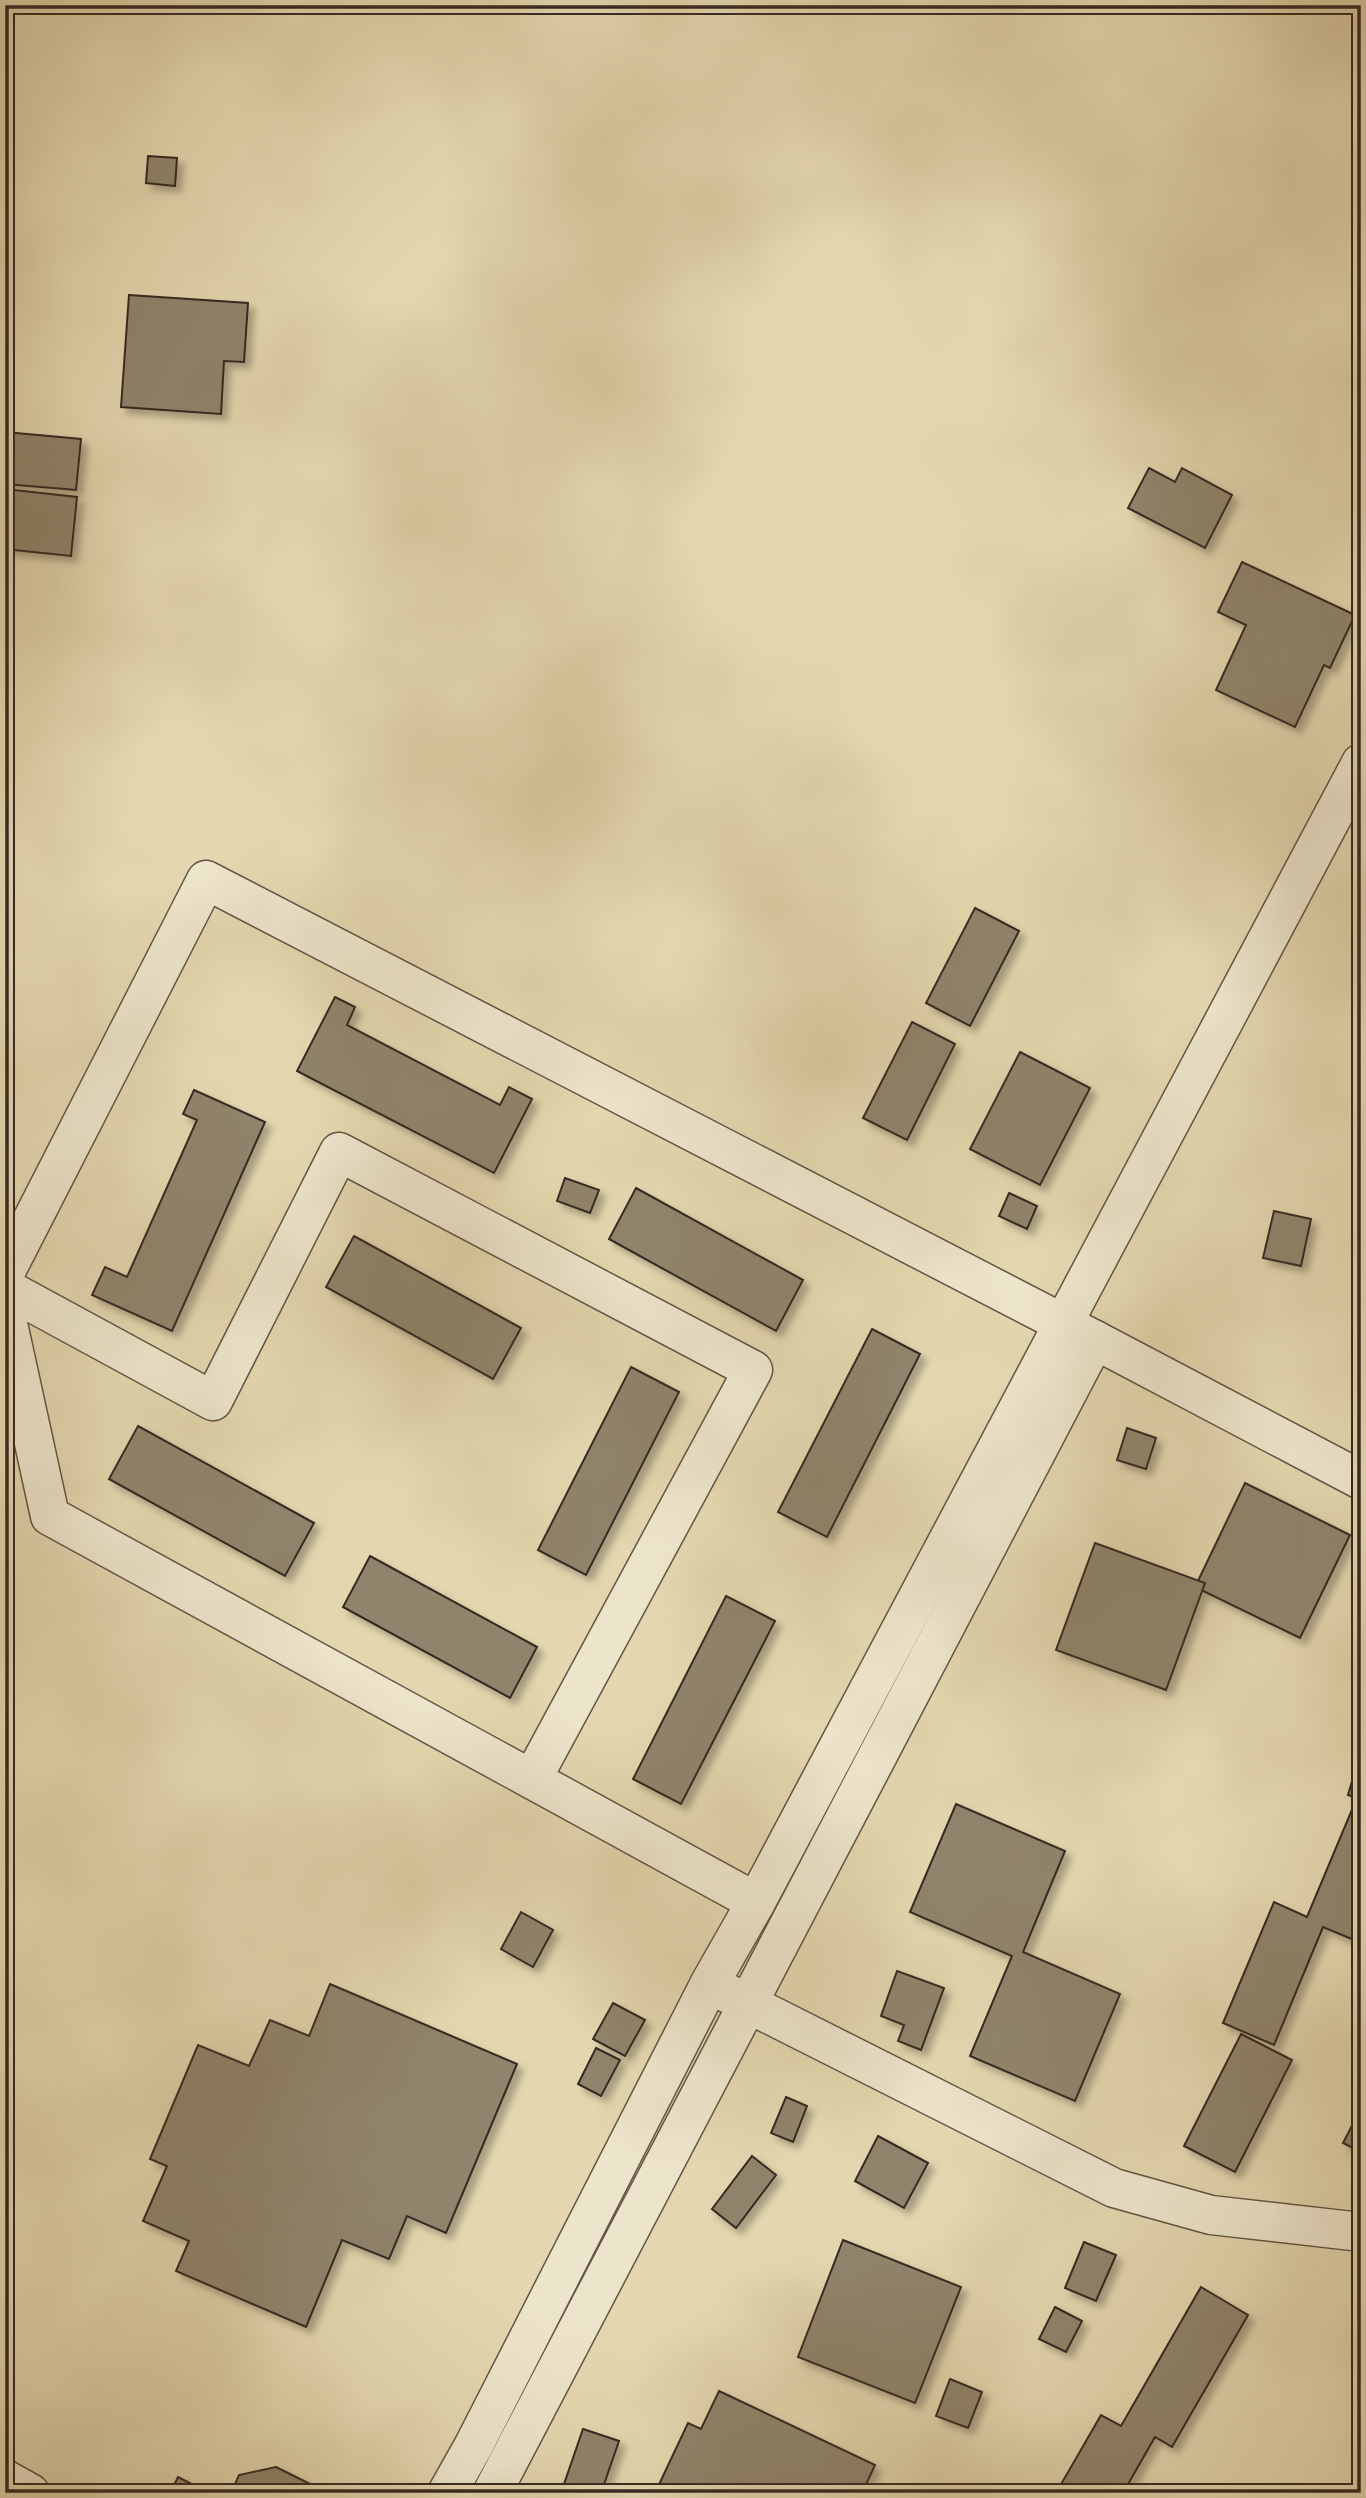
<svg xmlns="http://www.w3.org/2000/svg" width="1366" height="2498" font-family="'Gentium Book Plus',serif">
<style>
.building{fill:#90846c;stroke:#362a23;stroke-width:2;filter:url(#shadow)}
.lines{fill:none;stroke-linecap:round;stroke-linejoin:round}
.minor-casing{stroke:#625546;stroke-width:41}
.minor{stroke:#ede5cb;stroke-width:38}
</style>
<defs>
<filter id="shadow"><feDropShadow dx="6" dy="6" stdDeviation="3.5" flood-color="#0004"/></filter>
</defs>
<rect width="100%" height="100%" fill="#e4d7af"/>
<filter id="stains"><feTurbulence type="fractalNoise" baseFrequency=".00286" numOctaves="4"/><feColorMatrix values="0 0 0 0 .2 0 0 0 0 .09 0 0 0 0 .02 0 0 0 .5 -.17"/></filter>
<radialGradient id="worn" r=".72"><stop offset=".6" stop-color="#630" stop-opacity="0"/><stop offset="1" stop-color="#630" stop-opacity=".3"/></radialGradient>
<g class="building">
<polygon points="148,156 177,158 175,186 146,183"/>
<polygon points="129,295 248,303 244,362 224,361 221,414 121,407"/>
<polygon points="5,432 81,439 76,490 5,484"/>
<polygon points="1149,468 1175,482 1182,468 1232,495 1205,548 1128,508"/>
<polygon points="5,489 77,497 71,556 5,549"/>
<polygon points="1242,562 1355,615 1330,668 1324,665 1295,727 1216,690 1246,625 1218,612"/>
<polygon points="975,908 1019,931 970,1026 926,1003"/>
<polygon points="335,997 355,1007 347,1025 500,1105 509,1087 532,1099 494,1173 297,1071"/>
<polygon points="912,1022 955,1044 907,1140 863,1118"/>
<polygon points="1020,1052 1090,1088 1040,1185 970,1149"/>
<polygon points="194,1090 265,1122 172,1331 92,1295 105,1267 127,1277 197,1120 183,1114"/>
<polygon points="565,1178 599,1190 590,1213 557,1201"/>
<polygon points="636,1188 803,1280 776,1331 609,1239"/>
<polygon points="1009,1193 1037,1206 1027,1229 999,1216"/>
<polygon points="1274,1211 1311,1219 1301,1266 1263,1258"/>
<polygon points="354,1236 521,1328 493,1379 326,1287"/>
<polygon points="872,1329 920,1354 827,1537 778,1512"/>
<polygon points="631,1367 679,1392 586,1575 538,1550"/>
<polygon points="138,1426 314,1523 285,1576 109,1479"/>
<polygon points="1127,1428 1156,1438 1146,1469 1117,1460"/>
<polygon points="1245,1483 1350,1535 1300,1638 1195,1587"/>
<polygon points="1095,1543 1205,1583 1166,1690 1056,1650"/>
<polygon points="370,1556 537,1647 510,1698 343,1607"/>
<polygon points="726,1596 775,1621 681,1804 633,1779"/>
<polygon points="1361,1750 1361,1799 1348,1795"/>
<polygon points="1356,1800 1361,1802 1359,1942 1323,1927 1274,2045 1223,2023 1274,1902 1307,1917"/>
<polygon points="956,1804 1065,1851 1023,1952 1120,1994 1075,2101 970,2056 1012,1956 910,1912"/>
<polygon points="521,1912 553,1930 533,1967 501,1949"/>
<polygon points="897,1971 944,1988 921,2050 898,2041 904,2025 881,2016"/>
<polygon points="330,1984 517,2064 446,2233 407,2216 389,2259 342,2240 306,2327 176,2271 189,2241 143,2221 167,2166 150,2159 198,2045 249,2066 270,2020 309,2036"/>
<polygon points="613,2003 645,2020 625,2056 593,2039"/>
<polygon points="1241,2034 1292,2060 1235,2172 1184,2146"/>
<polygon points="596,2048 620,2060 601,2096 578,2084"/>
<polygon points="786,2097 807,2106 793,2142 771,2133"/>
<polygon points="1361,2108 1361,2152 1343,2143"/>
<polygon points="878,2136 928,2163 904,2208 855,2181"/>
<polygon points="752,2156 776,2175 736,2228 712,2209"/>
<polygon points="843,2240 961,2287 915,2403 798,2357"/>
<polygon points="1084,2242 1116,2255 1096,2301 1065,2288"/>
<polygon points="1201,2287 1248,2315 1172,2447 1155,2437 1123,2493 1056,2493 1101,2415 1121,2426"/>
<polygon points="1055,2307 1082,2321 1066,2352 1039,2339"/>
<polygon points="950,2379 982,2392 968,2428 936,2416"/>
<polygon points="719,2391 875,2465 862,2493 655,2493 688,2423 701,2429"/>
<polygon points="583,2429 619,2441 601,2493 580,2493 563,2487"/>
<polygon points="276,2467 328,2493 231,2493 239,2475"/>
<polygon points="178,2477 209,2493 170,2493"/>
</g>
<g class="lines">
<defs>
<g id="minor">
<polyline points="5,1273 206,880 1095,1340 1361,1480"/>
<polyline points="5,1288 213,1401 339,1152 753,1370 532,1779"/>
<polyline points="5,1310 50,1516 756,1902"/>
<polyline points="727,1993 1114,2188 1211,2215 1361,2232"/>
<polyline points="5,2479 30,2493"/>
<polyline points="447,2493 474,2445 710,1983 756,1902 1361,763"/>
<polyline points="492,2493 1095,1340"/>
</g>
</defs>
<use href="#minor" class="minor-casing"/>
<use href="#minor" class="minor"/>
</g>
<rect width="1366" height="2498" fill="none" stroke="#e4d7af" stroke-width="28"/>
<rect x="7" y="7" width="1352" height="2484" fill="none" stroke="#362a23" stroke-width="3.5"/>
<rect x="14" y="14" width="1338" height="2470" fill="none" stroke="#362a23" stroke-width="2"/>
<rect width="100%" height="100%" filter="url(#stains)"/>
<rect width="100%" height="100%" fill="url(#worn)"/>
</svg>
